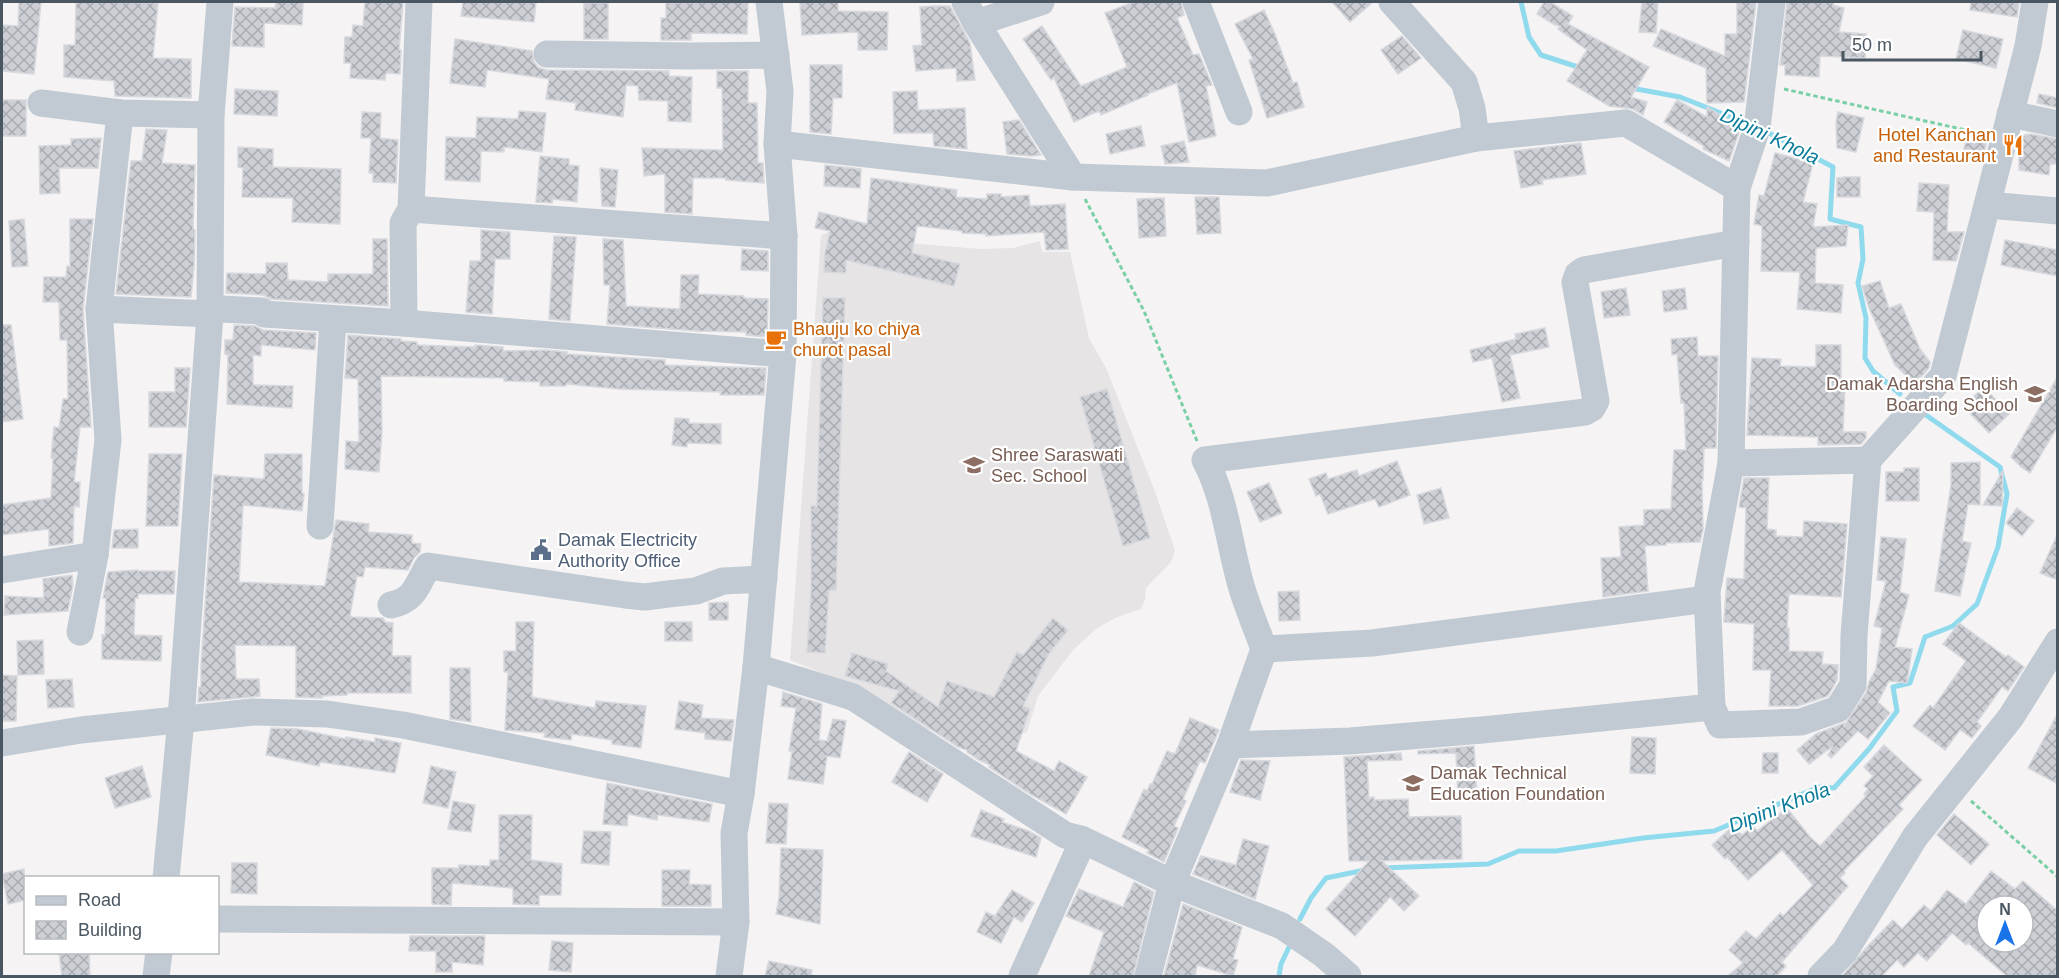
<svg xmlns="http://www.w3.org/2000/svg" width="2059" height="978" font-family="Arial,sans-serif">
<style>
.education{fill:#e6e4e5}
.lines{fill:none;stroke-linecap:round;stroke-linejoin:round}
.stream{stroke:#90daee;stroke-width:5}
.building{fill:url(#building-cross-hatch);stroke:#d7d9de;stroke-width:1.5;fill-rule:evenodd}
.path{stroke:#7ad0a6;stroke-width:3;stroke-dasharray:4.5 3;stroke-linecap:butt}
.minor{stroke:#c1cad2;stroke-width:27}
.labels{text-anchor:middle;stroke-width:4.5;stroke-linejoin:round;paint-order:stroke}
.food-label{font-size:18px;fill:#c56008;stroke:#fff;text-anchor:end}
.education-label{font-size:18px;fill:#785e54;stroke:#fff;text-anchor:start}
.service-label{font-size:18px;fill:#4e5e75;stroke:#fff;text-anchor:start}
.water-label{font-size:20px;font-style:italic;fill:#0c7c9b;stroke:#fff}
</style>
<defs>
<pattern id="building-cross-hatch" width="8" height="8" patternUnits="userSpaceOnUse" patternTransform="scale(1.5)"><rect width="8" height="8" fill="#cdcfd5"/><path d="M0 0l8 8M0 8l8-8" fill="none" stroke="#a8abb0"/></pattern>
</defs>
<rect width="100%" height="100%" fill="#f5f3f3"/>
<polygon class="education" points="829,232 851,237 895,242 980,249 1013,248 1040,241 1042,252 1070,252 1089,338 1106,368 1154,489 1175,550 1171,562 1146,588 1145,600 1141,609 1117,617 1096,629 1073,650 1038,696 1027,732 1022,734 943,705 924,738 866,691 790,660 821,235"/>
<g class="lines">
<g class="stream">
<polyline points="1521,2 1529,37 1541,55 1581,68"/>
<polyline points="1631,88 1680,97 1751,125"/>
<polyline points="1765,131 1833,167 1830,219 1861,227 1863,259 1858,283 1866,318 1865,358 1873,371 1900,394"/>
<polyline points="1383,868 1488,864 1519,851 1556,851 1643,838 1714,831 1819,787 1834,788 1869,749 1897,711 1893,687 1910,683 1925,637 1953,626 1977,604 1998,547 2007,494 2000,467 1923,413"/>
<polyline points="1300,919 1311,898 1326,878 1365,870"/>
<polyline points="1279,976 1281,964 1291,943"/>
</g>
</g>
<g class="building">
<polygon points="19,2 41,2 34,74 2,71 2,25 18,26"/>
<polygon points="76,2 158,3 153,58 191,59 191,98 115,96 114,81 64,77 64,45 75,45"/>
<polygon points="276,2 303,2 302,25 264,23 264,47 232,46 235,7 275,8"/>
<polygon points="365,2 403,2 399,50 401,50 400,74 386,73 385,80 350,78 351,63 344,63 345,37 352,37 353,25 363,26"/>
<polygon points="463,2 536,2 534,22 461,16"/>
<polygon points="748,2 747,34 691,33 691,40 661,40 661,18 666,18 666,3"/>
<polygon points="800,2 838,2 838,11 888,12 887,50 858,50 858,32 802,35"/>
<polygon points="1134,2 1181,2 1184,15 1177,18 1193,55 1199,54 1212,85 1206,86 1216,136 1189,142 1177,83 1147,94 1148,95 1101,115 1100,112 1096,112 1074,122 1054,78 1051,80 1023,39 1042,26 1081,86 1127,67 1105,13"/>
<polygon points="1332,2 1373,2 1350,22"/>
<polygon points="1544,2 1550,2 1573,16 1568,24 1649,67 1631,97 1647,102 1643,115 1633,109 1609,106 1567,81 1587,50 1558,29 1560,26 1555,25 1537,14"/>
<polygon points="1642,2 1658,2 1656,33 1639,32"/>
<polygon points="1737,2 1756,2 1744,102 1707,103 1706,68 1653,46 1661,29 1725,56 1725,34 1737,34"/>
<polygon points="1787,2 1834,2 1833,5 1844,8 1839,32 1866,34 1865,58 1820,56 1819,77 1785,75 1785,65 1780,65"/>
<polygon points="1971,2 2019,2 2017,17 1970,10"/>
<rect x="584" y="3" width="24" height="36"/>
<polygon points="934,6 950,6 970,43 975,80 957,81 956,68 916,71 913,46 922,45 920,7"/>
<polygon points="1264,10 1275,34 1293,83 1297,82 1304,107 1267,118 1249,60 1253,59 1235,24"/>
<polygon points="1963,30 2003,39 1996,68 1956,59"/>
<polygon points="1402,36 1421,58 1398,74 1381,50"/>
<polygon points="455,39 532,51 534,62 538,67 546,70 669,71 669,76 692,77 691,122 668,121 668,101 639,100 638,86 626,85 623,117 575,110 576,103 546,99 549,79 487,70 485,87 450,83"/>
<polygon points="810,65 842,65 842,98 833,98 831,134 810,132"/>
<polygon points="717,71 748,71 748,103 757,103 758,163 763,163 764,183 726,180 726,178 693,178 692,214 665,212 665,174 644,176 642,148 723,150 722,88 717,88"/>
<polygon points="235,89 278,91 277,116 234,114"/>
<polygon points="917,91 918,110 965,108 967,149 934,146 933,133 894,133 893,92"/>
<polygon points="2039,94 2058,98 2058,108 2037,103"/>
<rect x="2" y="100" width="24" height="36"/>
<polygon points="1677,100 1707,117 1707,107 1741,127 1729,161 1703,149 1704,146 1664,122"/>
<polygon points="519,111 546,113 542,152 504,147 504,152 481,151 480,182 445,180 446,137 476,138 477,117 518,119"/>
<polygon points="362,112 381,113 380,138 398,140 396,183 373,182 373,173 369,173 371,138 361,138"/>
<polygon points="1838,112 1864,118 1856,152 1837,148 1836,122"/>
<polygon points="1019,120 1041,155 1030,156 1007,154 1003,122"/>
<polygon points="1141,126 1145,146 1110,154 1106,134"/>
<polygon points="146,129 167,130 162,163 195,165 193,229 195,230 194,267 191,297 116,294 131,161 142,161"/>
<polygon points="1968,132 1988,136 1982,162 1962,157"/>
<polygon points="2030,134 2058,139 2058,164 2050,164 2049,175 2019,170 2019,144 2021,136"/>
<polygon points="101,138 98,168 59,168 60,193 40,194 39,146 71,145 71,139"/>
<polygon points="1184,141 1189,162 1165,164 1161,146"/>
<polygon points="1581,143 1586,174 1542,180 1543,184 1521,188 1514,151"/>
<polygon points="238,147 273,149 273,167 341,169 340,224 292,222 293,198 242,197 243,168 238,167"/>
<polygon points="1775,153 1813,163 1803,202 1817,204 1813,227 1848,225 1846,246 1816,248 1815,283 1843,285 1841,313 1797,309 1800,272 1761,271 1762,226 1754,224 1759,195 1764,196"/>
<polygon points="540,156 569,159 569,165 579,166 577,202 553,199 552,203 536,202"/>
<polygon points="825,165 861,169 860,188 824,186"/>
<polygon points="600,168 618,170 615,207 602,206"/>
<polygon points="1845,177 1860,177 1860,197 1837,197 1837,178"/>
<polygon points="871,178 957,190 956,197 987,199 987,194 1001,194 1001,197 1029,195 1030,206 1065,204 1068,249 1046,250 1044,232 986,236 986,234 962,233 962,231 917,226 912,253 960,264 954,286 846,260 846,273 824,272 825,252 830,231 815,228 819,212 867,224"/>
<polygon points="1919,183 1949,185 1947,232 1964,232 1956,261 1933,260 1934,212 1917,211"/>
<polygon points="1195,197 1219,197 1221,233 1197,234"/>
<polygon points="1164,198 1166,236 1139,238 1137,199"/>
<polygon points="24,219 28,266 12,267 9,221"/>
<polygon points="70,219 93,219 83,310 91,427 80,427 74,482 80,482 79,507 74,506 73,543 49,546 49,529 2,535 2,505 51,498 53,459 51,458 54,427 59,428 63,399 68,399 67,340 60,340 59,302 43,302 44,277 66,277 67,266 70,267"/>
<polygon points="481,230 510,232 510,259 495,259 492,314 466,312 470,261 481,261"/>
<polygon points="554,236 576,237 570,321 549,319"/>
<polygon points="373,239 387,239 388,306 271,299 263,295 226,293 227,273 266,274 266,263 287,263 288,280 328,282 328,274 373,274"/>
<polygon points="603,239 623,240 626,306 680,309 681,275 699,275 698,294 744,296 744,298 768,299 767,337 746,335 746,332 696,331 607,324 610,285 604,285"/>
<polygon points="2005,240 2058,250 2058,276 2001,265"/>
<polygon points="742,249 768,251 768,271 741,270"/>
<polygon points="1880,281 1889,308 1901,304 1920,349 1930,362 1929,368 1915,384 1895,365 1869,308 1862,286"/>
<polygon points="1626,288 1630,315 1604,318 1601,292"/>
<polygon points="1685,288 1687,309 1664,312 1662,291"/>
<polygon points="823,298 845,298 836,590 829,590 825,653 807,652 811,590 811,506 817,506"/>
<polygon points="2,325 11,325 23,419 2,422"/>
<polygon points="234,325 255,326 263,330 316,333 315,350 261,345 261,356 253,355 253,385 293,386 292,408 227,404 228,355 225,354 225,340 233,340"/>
<polygon points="1545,328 1549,347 1510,355 1520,398 1502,402 1492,358 1473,362 1470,350 1516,339 1515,334"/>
<polygon points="348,335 401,339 401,341 417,342 417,345 475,347 475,345 503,347 503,351 546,350 567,352 567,354 665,360 665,365 766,368 764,395 720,395 721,392 619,389 566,384 566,386 540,386 540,382 504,381 504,378 381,376 382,432 379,472 345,469 346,441 359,442 358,379 345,378"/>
<polygon points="1697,337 1698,356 1718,356 1716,448 1704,448 1703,480 1702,480 1703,530 1700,542 1666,543 1666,545 1645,546 1648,591 1603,597 1601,558 1621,557 1619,527 1644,525 1644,510 1671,509 1674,450 1686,450 1684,403 1681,403 1677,354 1672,355 1671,339"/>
<polygon points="1816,345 1841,345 1841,384 1845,385 1843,432 1866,432 1866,438 1861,444 1818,445 1818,437 1747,435 1752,358 1781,359 1780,366 1816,367"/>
<polygon points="175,368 190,368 186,427 149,427 149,392 175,392"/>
<polygon points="2058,376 2058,426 2030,473 2021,467 2011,457"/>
<polygon points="1984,387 2009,414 1989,433 1963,406"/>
<polygon points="1107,389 1150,538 1123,546 1080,397"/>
<polygon points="675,418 689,419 689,423 721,424 721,444 687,443 687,447 672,445"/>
<polygon points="149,454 182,454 178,526 146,526"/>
<polygon points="265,454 302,454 302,493 304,494 302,511 243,505 239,582 325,586 336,520 369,524 368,532 412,535 412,543 421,544 420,552 414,558 408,570 365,567 363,577 357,576 350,615 352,617 383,618 385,622 393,623 392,656 411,656 411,693 347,693 347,695 322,696 322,698 296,697 296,646 235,645 236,679 259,679 260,696 198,702 199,687 201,687 201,665 214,475 264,479"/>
<polygon points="1397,461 1410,495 1379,507 1375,499 1328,514 1320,494 1316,496 1309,479 1326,473 1328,479 1357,470 1359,476"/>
<polygon points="1980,462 1980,505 1968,504 1962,541 1971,543 1960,596 1935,591 1951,485 1951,463"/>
<polygon points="1904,468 1919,468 1919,501 1886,501 1886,472 1904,472"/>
<polygon points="2003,470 2002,506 1983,505"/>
<polygon points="1744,478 1769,478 1767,529 1776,530 1776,536 1803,537 1804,521 1847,524 1841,597 1789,594 1787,628 1789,628 1789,651 1823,652 1822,664 1838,665 1837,680 1828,696 1798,706 1769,706 1771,670 1753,670 1754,624 1724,622 1727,578 1744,579 1746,508 1739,507"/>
<polygon points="1269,483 1282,513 1260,522 1247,492"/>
<polygon points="1441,488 1449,518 1424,524 1417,495"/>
<polygon points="2017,508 2034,521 2022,536 2006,523"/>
<polygon points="138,529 138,548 112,548 114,530"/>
<polygon points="2058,533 2058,580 2040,573"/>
<polygon points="1881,537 1906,539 1900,592 1909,595 1895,647 1912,649 1907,683 1889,681 1878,702 1890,713 1868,739 1858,731 1831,758 1828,755 1833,746 1809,764 1797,750 1816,734 1844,723 1844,726 1866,693 1869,682 1876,669 1882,628 1874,626 1886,581 1877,580"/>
<polygon points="138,570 138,571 175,571 174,594 138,594 138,598 135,598 134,635 162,636 161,661 102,659 102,635 105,635 106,598 103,598 108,572"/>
<polygon points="72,575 73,585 68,611 4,615 5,596 44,598 43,579"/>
<polygon points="1299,591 1300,620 1279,621 1278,592"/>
<polygon points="728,602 728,620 709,620 709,603"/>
<polygon points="1053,618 1068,630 1048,655 1023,706 1030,709 1016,751 1054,771 1059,761 1087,777 1066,814 1030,794 989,767 990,765 979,760 967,752 967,750 958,747 891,703 899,691 845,676 852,653 888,664 886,671 938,707 947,681 994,697 1017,652 1023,655"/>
<polygon points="516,622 534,622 532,697 595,708 596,701 646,706 641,748 612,744 612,740 572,734 571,740 544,737 545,733 505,730 508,672 504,672 504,651 516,651"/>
<rect x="665" y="622" width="27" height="19"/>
<polygon points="1959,623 2006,657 2008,655 2024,667 2008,691 2002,687 1977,722 1981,726 1972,738 1960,730 1945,750 1913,726 1930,705 1933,708 1966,661 1943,644"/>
<polygon points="43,640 44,674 18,675 17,641"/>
<polygon points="450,668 470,668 471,722 450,719"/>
<polygon points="2,675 17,676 16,721 2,721"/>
<polygon points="72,679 74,707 48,708 46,680"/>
<polygon points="783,692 822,704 819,740 827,741 833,719 846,721 840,758 827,756 823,784 788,779 792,751 789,751 796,708 781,706"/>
<polygon points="679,701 703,705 701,718 734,720 731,741 705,739 705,733 675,729"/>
<polygon points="2058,713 2058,784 2028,768"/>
<polygon points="1190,718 1219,730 1205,763 1200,761 1183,799 1186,801 1174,826 1178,828 1164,862 1147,853 1149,850 1122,837 1144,789 1147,791 1150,784 1152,784 1167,751 1175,754"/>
<polygon points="271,728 298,729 346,739 346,737 375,742 375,738 401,743 395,773 320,762 319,766 266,755"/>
<polygon points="1632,737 1656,738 1655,774 1630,773"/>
<polygon points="1884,745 1922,780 1899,805 1903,809 1844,871 1845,873 1840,878 1848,886 1782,962 1786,966 1777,976 1728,976 1743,963 1729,950 1746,931 1756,939 1780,913 1783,916 1813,885 1782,850 1748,880 1727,857 1725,859 1712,845 1733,826 1742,835 1753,826 1757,831 1787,808 1810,837 1820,846 1866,796 1864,794 1868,789 1864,786 1873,776 1864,767"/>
<polygon points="1474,746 1477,795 1458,796 1456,753 1418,754 1418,751"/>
<polygon points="909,752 943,774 927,802 892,782"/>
<polygon points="1401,753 1402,760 1367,761 1369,798 1374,797 1374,800 1408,799 1409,817 1461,816 1462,859 1382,861 1419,896 1404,911 1390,897 1355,936 1326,909 1369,861 1349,861 1344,757"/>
<polygon points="1763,753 1778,753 1778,773 1762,773"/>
<polygon points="1241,760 1270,761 1260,800 1230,792"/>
<polygon points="142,766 151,797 115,808 105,778"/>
<polygon points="431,766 456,772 448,808 423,803"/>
<polygon points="607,783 712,804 709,822 658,815 657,820 628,814 627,826 603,824"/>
<polygon points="453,801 475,805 471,832 448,829"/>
<polygon points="769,803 788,804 786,844 766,843"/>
<polygon points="981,810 1004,819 1002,822 1029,831 1041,838 1036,857 971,836"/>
<polygon points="1954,814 1989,844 1971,865 1937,835"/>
<polygon points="499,815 532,815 531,860 562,864 561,895 539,895 539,905 513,904 513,888 452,883 451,905 432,904 432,868 459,868 459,865 490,866 490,860 499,860"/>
<polygon points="584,831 611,832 609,865 581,863"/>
<polygon points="1243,839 1269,846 1255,899 1193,874 1201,856 1236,865"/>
<polygon points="781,848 823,850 820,924 776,914 779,898"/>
<polygon points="232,863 257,863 257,894 231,893"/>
<polygon points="24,869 26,900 8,904 2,874"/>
<polygon points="662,870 690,870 689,884 711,885 711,906 662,906"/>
<path d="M1991,871l24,18 8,-8 35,30v65h-51l-39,-33 -2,2 -14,-12 -25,28 -9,-8 -14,14 -7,-7 -15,16h-40l24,-28 27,-28 9,9 22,-24 7,6 16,-21 19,14zM1987,906h36v36h-36z"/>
<polygon points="1134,882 1154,892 1133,976 1089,976 1104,932 1066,916 1079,889 1123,907"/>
<polygon points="1012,890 1034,903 1022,922 1014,917 1001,943 977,932 986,912 995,916"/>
<polygon points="1183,904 1242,927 1233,959 1238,960 1233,976 1197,965 1195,976 1164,976"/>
<polygon points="410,936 485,936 483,965 452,962 452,972 436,972 436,951 409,951"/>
<polygon points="552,941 573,943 571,972 549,970"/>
<polygon points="59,952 89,952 90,976 62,976"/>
<polygon points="769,961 812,970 811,976 765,976"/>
</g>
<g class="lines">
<g class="path">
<polyline points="1784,89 1983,134"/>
<polyline points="1085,199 1144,311 1197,441"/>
<polyline points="1971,801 2058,877"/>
</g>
<g class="minor">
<polyline points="965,2 976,23 1041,2"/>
<polyline points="1196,2 1239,112"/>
<polyline points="1392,2 1464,82 1472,108 1476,138"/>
<polyline points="976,23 1073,177"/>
<polyline points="547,54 690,56 776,55"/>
<polyline points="41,103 120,113 211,115"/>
<polyline points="2010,114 2058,124"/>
<polyline points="777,144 1073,177 1267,183 1476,138 1626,123 1737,188"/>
<polyline points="1988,205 2058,211"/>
<polyline points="411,209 784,236"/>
<polyline points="99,309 210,314 221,309 262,311 264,314 404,323 783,354"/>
<polyline points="404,323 403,223 411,209 419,2"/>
<polyline points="1731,463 1868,460 1943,376 2028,46 2035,2"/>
<polyline points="320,526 333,320"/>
<polyline points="2,570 95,555"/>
<path d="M391,605c24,-5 26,-20 37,-39l197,29 20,2 23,-3 28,-3 27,-10 41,-2"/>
<polyline points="80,632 95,555 108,440 99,309 120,113"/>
<polyline points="1264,649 1372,643 1707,599"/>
<polyline points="756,667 853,697 1065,835 1081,839 1172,883 1282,926 1324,955 1348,976"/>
<polyline points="1712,707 1720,725 1801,722 1838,709 1853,685 1854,635 1868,460"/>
<polyline points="2,743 81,730 253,712 327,714 403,725 741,794"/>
<path d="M1230,745l34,-96c-7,-19 -15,-38 -21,-57 -14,-44 -16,-91 -38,-132l380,-48 7,-4 4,-7 -21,-119 3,-8 6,-4 152,-27"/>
<polyline points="166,878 181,719 210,314 211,115 220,2"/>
<polyline points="218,919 736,922"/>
<polyline points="156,976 159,952"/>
<polyline points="729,976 736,922 734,833 741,794 756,667 783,354 784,236 777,144 780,91 769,2"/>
<polyline points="1022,976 1077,854 1081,839"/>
<polyline points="1148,976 1172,883 1230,745 1350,741 1482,730 1712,707 1707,592 1731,463 1737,188 1757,128 1772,2"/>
<polyline points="1821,976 1845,951 1915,837 2011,717 2058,642"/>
</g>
</g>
<defs>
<symbol id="restaurant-bare" viewBox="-9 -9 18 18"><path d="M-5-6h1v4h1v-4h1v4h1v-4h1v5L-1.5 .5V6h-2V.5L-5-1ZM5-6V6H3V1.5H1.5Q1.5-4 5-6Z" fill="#e8710a" stroke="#fff" stroke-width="2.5" paint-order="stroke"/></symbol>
<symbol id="cafe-bare" viewBox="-9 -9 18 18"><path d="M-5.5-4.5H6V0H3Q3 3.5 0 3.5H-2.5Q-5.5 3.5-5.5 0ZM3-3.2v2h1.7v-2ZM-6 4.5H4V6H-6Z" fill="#e8710a" stroke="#fff" stroke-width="2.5" paint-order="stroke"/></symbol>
<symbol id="school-bare" viewBox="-9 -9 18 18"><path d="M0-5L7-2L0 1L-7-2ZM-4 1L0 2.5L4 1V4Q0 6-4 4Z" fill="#8d6e63" stroke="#fff" stroke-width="2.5" paint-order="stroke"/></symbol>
<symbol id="civic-bare" viewBox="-9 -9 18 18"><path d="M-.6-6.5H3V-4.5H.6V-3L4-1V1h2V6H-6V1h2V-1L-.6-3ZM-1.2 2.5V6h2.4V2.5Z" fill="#5c6f8a" stroke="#fff" stroke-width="2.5" paint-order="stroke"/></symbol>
</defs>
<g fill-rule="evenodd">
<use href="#restaurant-bare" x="1998" y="130" width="30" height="30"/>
<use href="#cafe-bare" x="761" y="324" width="30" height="30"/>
<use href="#school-bare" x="2020" y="379" width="30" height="30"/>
<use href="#school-bare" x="959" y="450" width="30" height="30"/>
<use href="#civic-bare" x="526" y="535" width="30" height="30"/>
<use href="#school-bare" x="1398" y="768" width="30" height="30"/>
</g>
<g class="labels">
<g class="food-label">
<text x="1996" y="141">Hotel Kanchan<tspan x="1996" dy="21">and Restaurant</tspan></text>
<text x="793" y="335" text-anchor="start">Bhauju ko chiya<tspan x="793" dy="21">churot pasal</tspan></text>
</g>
<g class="education-label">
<text x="2018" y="390" text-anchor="end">Damak Adarsha English<tspan x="2018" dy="21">Boarding School</tspan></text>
<text x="991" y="461">Shree Saraswati<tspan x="991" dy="21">Sec. School</tspan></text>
<text x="1430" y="779">Damak Technical<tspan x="1430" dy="21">Education Foundation</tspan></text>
</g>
<g class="service-label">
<text x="558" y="546">Damak Electricity<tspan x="558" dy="21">Authority Office</tspan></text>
</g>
<g class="water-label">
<text transform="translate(1770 136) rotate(25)" y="7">Dipini Khola</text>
<text transform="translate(1779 807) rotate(-21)" y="7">Dipini Khola</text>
</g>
</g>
<rect width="2059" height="978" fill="none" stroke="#4a5661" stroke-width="6"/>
<rect x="24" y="876" width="195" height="78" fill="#ffffff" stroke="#b7bbc0" stroke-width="1.5"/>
<rect x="36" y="896" width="30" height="9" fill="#c1cad2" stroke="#b7bbc0" stroke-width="1.5"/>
<text x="78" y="906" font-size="18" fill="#4a5661">Road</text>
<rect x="36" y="921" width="30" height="18" fill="url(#building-cross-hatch)" stroke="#b7bbc0" stroke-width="1.5"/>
<text x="78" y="936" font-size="18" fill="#4a5661">Building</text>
<g transform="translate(2005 924)"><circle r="28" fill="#ffffff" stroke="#b7bbc0" stroke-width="1.5"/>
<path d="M0-4.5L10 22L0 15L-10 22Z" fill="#1a73e8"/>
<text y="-9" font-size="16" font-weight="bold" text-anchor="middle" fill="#4a5661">N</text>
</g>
<path d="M1843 51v9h138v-9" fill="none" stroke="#4a5661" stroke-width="3"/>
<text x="1852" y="51" font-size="18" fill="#4a5661" stroke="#ffffff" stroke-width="4.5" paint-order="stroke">50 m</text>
</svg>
